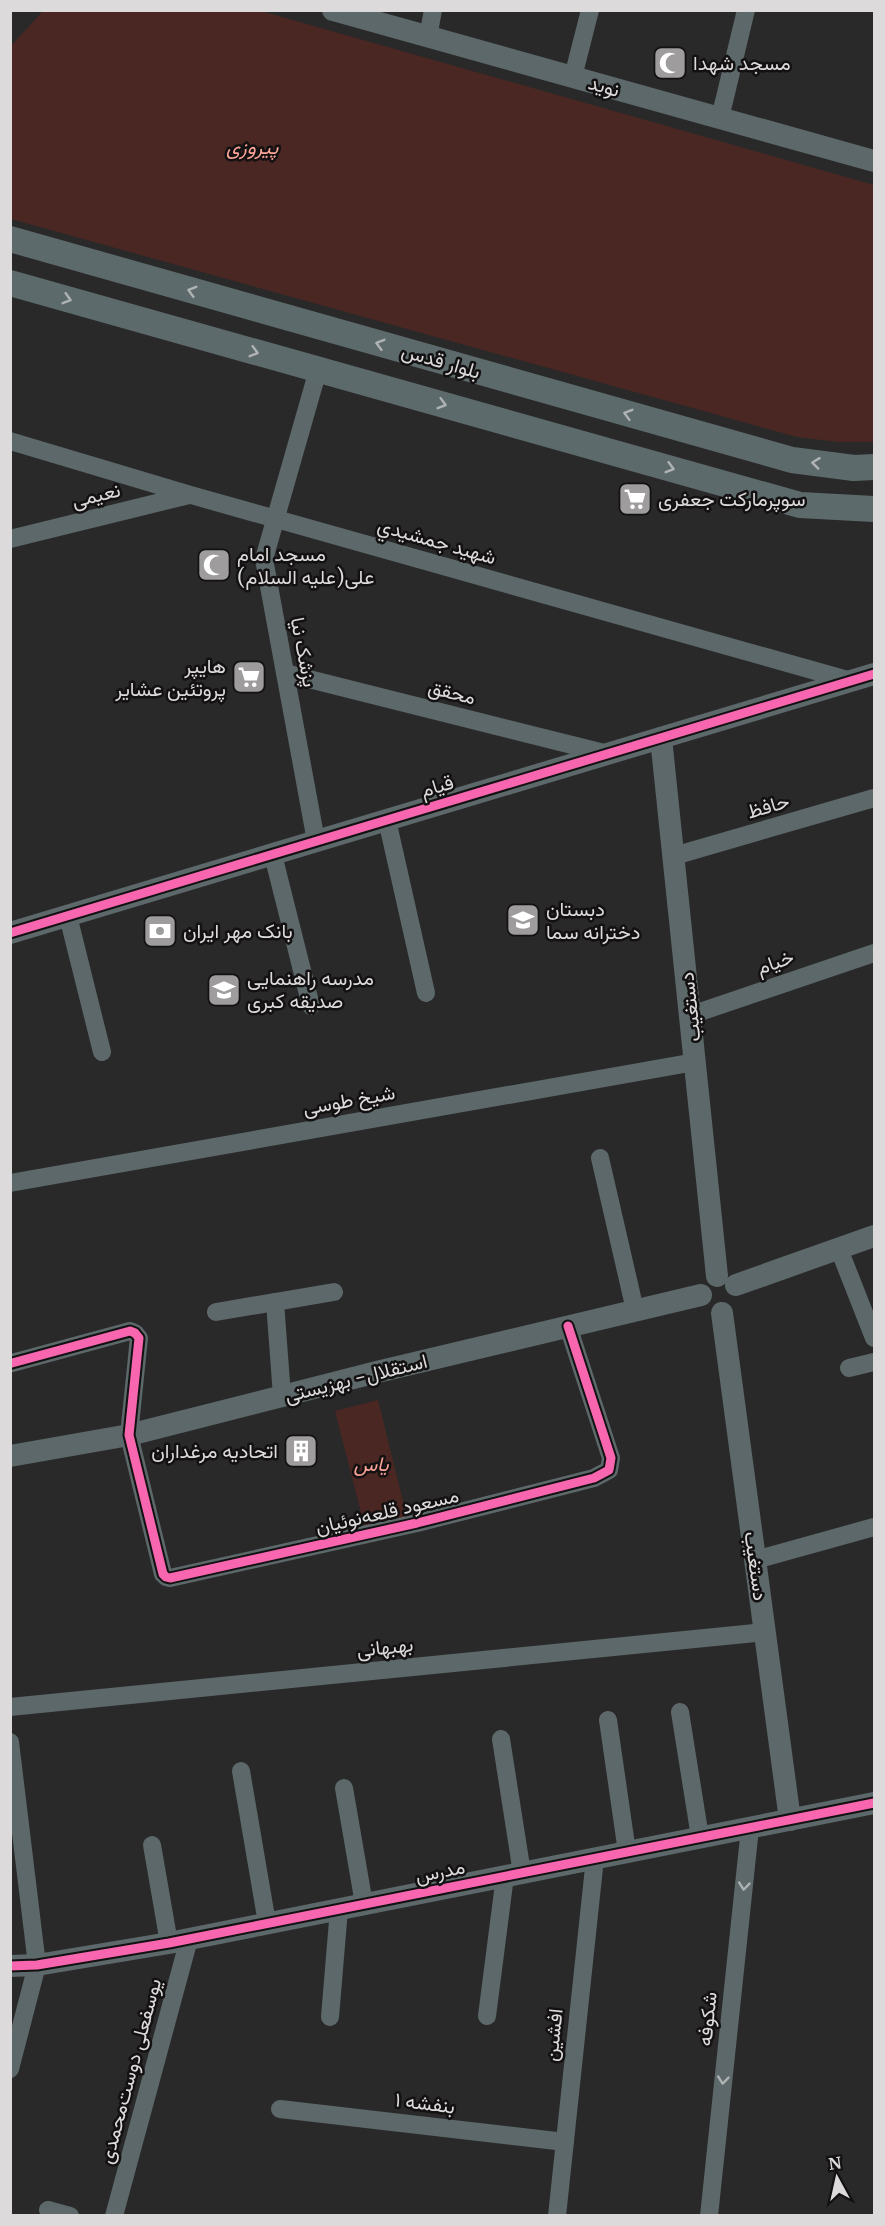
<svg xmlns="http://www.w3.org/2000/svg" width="885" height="2226" font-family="Merriweather,Vazirmatn,serif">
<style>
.green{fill:#4b2723}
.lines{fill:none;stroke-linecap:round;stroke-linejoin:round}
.minor{stroke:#5c6869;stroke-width:18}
.tertiary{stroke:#5c6869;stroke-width:22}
.secondary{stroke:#5d6a6b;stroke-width:26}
.cycleway-casing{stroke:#131111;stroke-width:13}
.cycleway{stroke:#f766af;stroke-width:9}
.oneway{stroke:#b0b3b3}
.oneway2{stroke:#afb2b2}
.labels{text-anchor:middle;stroke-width:5;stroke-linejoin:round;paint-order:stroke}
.poi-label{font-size:20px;fill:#dcdada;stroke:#131111;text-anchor:start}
.street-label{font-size:20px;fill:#dcdada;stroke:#131111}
.park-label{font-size:20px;font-style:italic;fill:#fda498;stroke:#131111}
</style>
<rect width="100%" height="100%" fill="#2a2929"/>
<g class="green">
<polygon points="43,11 261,11 874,185 874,442 839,442 797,437 11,219 11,46"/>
<polygon points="378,1400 407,1518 365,1528 335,1411"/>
</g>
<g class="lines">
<g class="minor">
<polyline points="428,37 433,10"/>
<polyline points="573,77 590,10"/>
<polyline points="720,118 746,10"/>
<polyline points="10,441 191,495 851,681"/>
<polyline points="10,539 189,495"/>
<polyline points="285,673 608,754"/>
<polyline points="387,820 426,993"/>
<polyline points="316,841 264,559 318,370"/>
<polyline points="273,855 311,1006"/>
<polyline points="674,856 874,798"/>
<polyline points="68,916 102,1052"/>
<polyline points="691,1015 874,953"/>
<polyline points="600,1158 635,1310"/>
<polyline points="10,1183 695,1062"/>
<polyline points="839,1249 874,1338"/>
<polyline points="275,1302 282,1396"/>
<polyline points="216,1312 334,1292"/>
<polyline points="12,1363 130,1331 135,1333 139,1338 129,1435 163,1574 166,1577 170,1578 417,1523 594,1478 609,1470 611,1458 568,1326"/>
<polyline points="849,1368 874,1362"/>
<polyline points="755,1560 874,1527"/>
<polyline points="10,1707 765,1632"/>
<polyline points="680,1712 700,1837"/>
<polyline points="608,1720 627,1852"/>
<polyline points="501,1739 522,1873"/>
<polyline points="10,1742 37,1965 10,2069"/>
<polyline points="241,1771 267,1923"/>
<polyline points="344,1788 364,1904"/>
<polyline points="152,1845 169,1943"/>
<polyline points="487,2016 505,1876"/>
<polyline points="330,2017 339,1909"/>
<polyline points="280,2109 565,2142"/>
<polyline points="48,2210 70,2216"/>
<polyline points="114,2216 189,1939"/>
<polyline points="557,2216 595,1858"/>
<polyline points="709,2216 750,1828"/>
</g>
<g class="tertiary">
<polyline points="333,10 874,161"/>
<polyline points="661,738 717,1276"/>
<polyline points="10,933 874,674"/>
<polyline points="736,1285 874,1236"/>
<polyline points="722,1313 790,1820"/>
<polyline points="10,1456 129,1435 377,1372 701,1295"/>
<polyline points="10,1966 37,1965 169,1943 874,1803"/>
</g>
<g class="secondary">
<polyline points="10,239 792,460 854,468 874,467"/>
<polyline points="10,283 800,505 874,509"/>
</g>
<defs>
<g id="cycleway">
<polyline points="10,933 874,674"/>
<polyline points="12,1363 130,1331 135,1333 139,1338 129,1435 163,1574 166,1577 170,1578 417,1523 594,1478 609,1470 611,1458 568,1326"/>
<polyline points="10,1966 37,1965 169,1943 874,1803"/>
</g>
</defs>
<use href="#cycleway" class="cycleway-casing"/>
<use href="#cycleway" class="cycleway"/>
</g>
<defs><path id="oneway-chevron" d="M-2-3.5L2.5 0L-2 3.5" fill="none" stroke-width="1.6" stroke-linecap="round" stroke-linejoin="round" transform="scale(1.5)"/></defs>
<g class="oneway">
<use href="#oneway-chevron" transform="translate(192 291) rotate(-164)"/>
<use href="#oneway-chevron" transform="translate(67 299) rotate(16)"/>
<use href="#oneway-chevron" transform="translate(380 344) rotate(-164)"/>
<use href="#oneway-chevron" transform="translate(254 352) rotate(16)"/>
<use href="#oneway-chevron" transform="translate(442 404) rotate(16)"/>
<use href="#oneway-chevron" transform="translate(628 414) rotate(-164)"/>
<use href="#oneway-chevron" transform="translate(816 463) rotate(-173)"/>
<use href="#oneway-chevron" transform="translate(670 468) rotate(16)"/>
</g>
<g class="oneway2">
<use href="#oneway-chevron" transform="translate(744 1886) rotate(96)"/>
<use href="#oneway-chevron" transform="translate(723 2080) rotate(96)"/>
</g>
<defs>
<symbol id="mosque-square" viewBox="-11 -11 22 22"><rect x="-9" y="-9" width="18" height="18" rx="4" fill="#9e9c9c" stroke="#131111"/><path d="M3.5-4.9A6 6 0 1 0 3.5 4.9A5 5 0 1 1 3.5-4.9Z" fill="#fff"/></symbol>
<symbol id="supermarket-square" viewBox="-11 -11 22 22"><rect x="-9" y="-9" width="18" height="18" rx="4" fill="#9e9c9c" stroke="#131111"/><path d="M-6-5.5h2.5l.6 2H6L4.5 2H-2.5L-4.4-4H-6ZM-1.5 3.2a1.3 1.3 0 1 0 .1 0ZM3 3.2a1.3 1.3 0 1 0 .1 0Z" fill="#fff"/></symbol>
<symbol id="school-square" viewBox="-11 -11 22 22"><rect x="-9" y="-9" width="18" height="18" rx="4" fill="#9e9c9c" stroke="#131111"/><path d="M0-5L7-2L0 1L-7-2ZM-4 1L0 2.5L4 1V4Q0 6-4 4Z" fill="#fff"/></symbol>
<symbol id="bank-square" viewBox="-11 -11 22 22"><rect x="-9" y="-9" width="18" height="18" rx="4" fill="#9e9c9c" stroke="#131111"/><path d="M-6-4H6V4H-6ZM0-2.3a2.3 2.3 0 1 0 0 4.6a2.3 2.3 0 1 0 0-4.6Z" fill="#fff"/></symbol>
<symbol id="building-square" viewBox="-11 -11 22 22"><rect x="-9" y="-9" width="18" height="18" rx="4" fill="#9e9c9c" stroke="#131111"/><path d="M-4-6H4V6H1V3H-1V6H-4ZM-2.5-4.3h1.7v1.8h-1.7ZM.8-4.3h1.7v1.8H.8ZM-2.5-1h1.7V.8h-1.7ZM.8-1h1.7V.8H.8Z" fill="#fff"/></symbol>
</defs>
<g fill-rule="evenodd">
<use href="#mosque-square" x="651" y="44" width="38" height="38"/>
<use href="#supermarket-square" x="616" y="480" width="38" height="38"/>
<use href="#mosque-square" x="195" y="546" width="38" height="38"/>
<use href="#supermarket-square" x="230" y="658" width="38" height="38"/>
<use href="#school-square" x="504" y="901" width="38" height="38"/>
<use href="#bank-square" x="141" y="912" width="38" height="38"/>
<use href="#school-square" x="205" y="971" width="38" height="38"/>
<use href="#building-square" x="282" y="1432" width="38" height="38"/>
</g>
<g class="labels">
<g class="poi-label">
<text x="693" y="70">مسجد شهدا</text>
<text x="658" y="506">سوپرمارکت جعفری</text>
<text x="237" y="561">مسجد امام<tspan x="237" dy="23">علی(علیه السلام)</tspan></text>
<text x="226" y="673" text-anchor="end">هایپر<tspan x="226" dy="23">پروتئین عشایر</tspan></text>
<text x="546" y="916">دبستان<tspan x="546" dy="23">دخترانه سما</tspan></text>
<text x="183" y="938">بانک مهر ایران</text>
<text x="247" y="985">مدرسه راهنمایی<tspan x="247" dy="23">صدیقه کبری</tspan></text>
<text x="278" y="1458" text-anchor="end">اتحادیه مرغداران</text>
</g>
<g class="street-label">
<text transform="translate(604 86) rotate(16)" y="7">نوید</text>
<text transform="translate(441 361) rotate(16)" y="7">بلوار قدس</text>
<text transform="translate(96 495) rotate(-14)" y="7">نعیمی</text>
<text transform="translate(437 541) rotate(16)" y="7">شهيد جمشيدي</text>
<text transform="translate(304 652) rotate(79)" y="7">پزشک نیا</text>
<text transform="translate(452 692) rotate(14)" y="7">محقق</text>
<text transform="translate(437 786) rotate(-17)" y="7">قیام</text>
<text transform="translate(768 806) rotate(-16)" y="7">حافظ</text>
<text transform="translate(775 962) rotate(-19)" y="7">خیام</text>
<text transform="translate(690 1007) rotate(-96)" y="7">دستغیب</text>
<text transform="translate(349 1100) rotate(-10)" y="7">شیخ طوسی</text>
<text transform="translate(356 1378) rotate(-14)" y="7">استقلال- بهزیستی</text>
<text transform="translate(387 1511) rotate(-13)" y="7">مسعود قلعه‌نوئیان</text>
<text transform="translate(756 1566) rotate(82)" y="7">دستغیب</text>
<text transform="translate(385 1647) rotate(-6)" y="7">بهبهانی</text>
<text transform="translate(440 1871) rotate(-11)" y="7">مدرس</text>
<text transform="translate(707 2019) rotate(-84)" y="7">شکوفه</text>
<text transform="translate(553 2035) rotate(-84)" y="7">افشین</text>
<text transform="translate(130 2071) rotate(-75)" y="7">یوسفعلی دوست‌محمدی</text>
<text transform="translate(425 2103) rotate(7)" y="7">بنفشه ۱</text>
</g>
<g class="park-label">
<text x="252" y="154">پیروزی</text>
<text x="371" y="1471">یاس</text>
</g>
</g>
<rect width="885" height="2226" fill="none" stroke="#dcdada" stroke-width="24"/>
<g transform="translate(837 2178) rotate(352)" stroke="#131111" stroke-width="4.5" paint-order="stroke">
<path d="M0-4.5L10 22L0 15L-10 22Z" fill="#dcdada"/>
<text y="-9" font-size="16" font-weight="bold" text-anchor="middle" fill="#dcdada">N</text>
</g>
</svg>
